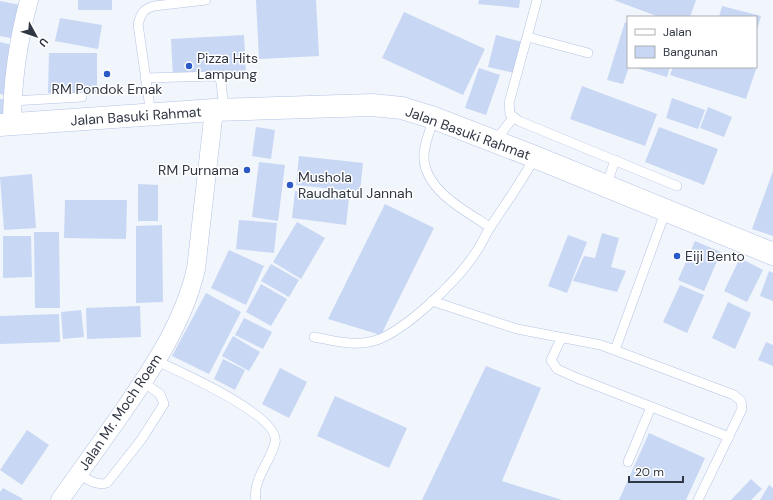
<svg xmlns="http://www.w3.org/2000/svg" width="773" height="500" font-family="'DM Sans',sans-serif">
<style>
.building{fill:#c8d7f4}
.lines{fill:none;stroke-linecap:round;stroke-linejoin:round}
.lane-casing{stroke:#b4c4e4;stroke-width:10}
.street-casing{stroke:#b4c4e4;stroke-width:19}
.secondary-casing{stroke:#b4c4e4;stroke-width:23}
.lane{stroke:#fff;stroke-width:9}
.street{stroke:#fff;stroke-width:18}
.secondary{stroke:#fff;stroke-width:22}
.poi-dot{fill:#2b59c7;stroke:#fff;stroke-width:1.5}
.labels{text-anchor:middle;stroke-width:3;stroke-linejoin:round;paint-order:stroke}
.poi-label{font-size:14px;fill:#303643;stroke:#fff;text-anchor:start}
.street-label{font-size:14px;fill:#303643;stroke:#fff}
</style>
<rect width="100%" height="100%" fill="#f1f5fc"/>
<g class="building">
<rect x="78" y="0" width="34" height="10"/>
<polygon points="256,0 316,0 319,56 259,59"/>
<polygon points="479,0 520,0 519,8 478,4"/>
<polygon points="614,0 696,0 690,17 659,17"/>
<polygon points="0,1 21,5 16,39 0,36"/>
<polygon points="722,6 761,16 756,33 756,17 719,17"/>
<polygon points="404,12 485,49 463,95 382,58"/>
<polygon points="60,18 102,25 98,49 55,41"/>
<polygon points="625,22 628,23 629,67 623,84 607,80"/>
<polygon points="244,35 246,73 173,77 171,39"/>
<polygon points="496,35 522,42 514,73 488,67"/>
<polygon points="0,42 16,46 6,95 0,94"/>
<polygon points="49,53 97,53 97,93 48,93"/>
<polygon points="633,67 670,67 667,77"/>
<polygon points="673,67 748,67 756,69 746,99 670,75"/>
<polygon points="479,68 500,75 486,115 465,108"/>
<polygon points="582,86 657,114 645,146 570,119"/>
<polygon points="672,98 705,110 698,129 666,118"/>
<polygon points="0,99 8,99 6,115 0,114"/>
<polygon points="708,107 732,117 724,137 700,128"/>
<polygon points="256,127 275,130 271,159 252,156"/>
<polygon points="659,127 718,149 704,185 645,162"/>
<polygon points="299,156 363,163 360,192 296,185"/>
<polygon points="259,162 285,165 278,221 252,217"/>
<polygon points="773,171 773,236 752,229"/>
<polygon points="32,174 36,228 4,230 0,177"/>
<polygon points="138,184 158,185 158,221 138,221"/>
<polygon points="295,191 349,198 346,225 292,218"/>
<polygon points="65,200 127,200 126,239 64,238"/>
<polygon points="385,204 434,228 381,335 328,319"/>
<polygon points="239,220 277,223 274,253 236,249"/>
<polygon points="297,222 325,238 301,279 273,262"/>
<polygon points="162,225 163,302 136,303 136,226"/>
<polygon points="34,232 59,232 60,308 35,308"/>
<polygon points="602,233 619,238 611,267 626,271 617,292 573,281 584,256 595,258"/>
<polygon points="568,235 587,242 567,293 548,286"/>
<polygon points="3,236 31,236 32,277 3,278"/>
<polygon points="695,241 721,252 704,291 678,280"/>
<polygon points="229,250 264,266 246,305 211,288"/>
<polygon points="740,258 763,270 747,302 724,291"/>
<polygon points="271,264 299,280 289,297 261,281"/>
<polygon points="769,271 773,273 773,301 760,296"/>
<polygon points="261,284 287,299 271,326 246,312"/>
<polygon points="680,285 704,295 687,333 663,322"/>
<polygon points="206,293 241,312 209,374 172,356"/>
<polygon points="728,302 751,313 735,349 712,338"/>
<polygon points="140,306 141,337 87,339 86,308"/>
<polygon points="81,310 84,337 63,339 61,312"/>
<polygon points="59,314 60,342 0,344 0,316"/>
<polygon points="244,318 272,332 263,349 235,335"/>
<polygon points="233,336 260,352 249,371 222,356"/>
<polygon points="766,342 773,345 773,366 758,360"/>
<polygon points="223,359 245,370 235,390 214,379"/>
<polygon points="486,366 541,388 502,481 562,500 422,500"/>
<polygon points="280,368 307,382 289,418 262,404"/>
<polygon points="335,396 407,428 389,468 317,436"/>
<polygon points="27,430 49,445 22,485 0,470"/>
<polygon points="649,433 705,458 686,500 619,500"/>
<polygon points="751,479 762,489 751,500 731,500"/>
<polygon points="769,485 773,488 773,500 760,500"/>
<polygon points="3,488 23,499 22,500 0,500 0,492"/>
</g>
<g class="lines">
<defs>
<g id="lane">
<polyline points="537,0 509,103 510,114 519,121 677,186"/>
<polyline points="528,37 588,53"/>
<polyline points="145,78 216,76 219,77 221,82 224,110"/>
<polyline points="12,101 82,97"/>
<path d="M151,115l-13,-91c3,-10 5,-15 16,-18l52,-6"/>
<path d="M434,118c-4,13 -11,28 -10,41 2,32 43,53 66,68"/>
<polyline points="495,141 513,118"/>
<polyline points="606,187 615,160"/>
<polyline points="432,301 517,329 601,345 734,395 741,401 742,409 698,500"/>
<path d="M314,337c21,4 42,10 63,3 30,-11 79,-58 97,-85 7,-9 11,-20 17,-29 15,-23 31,-45 44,-69"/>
<polyline points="561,339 551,360 557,369 577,378 729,437"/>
<polyline points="615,350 666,210"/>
<path d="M157,361c21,10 125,55 118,82 -5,19 -23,38 -19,57"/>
<polyline points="628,462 651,407"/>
<path d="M79,474c10,6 17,12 28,9l34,-43 23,-36 -4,-10 -16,-11"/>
</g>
<g id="street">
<path d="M12,125c0,-43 6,-84 17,-125"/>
<path d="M60,500c19,-27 38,-53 57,-80 32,-46 66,-95 79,-151l18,-159"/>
</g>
<polyline id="secondary" points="0,125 214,110 372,105 402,108 434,118 535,157 773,254"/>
</defs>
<use href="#lane" class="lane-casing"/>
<use href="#street" class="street-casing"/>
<use href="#secondary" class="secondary-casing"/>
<use href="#lane" class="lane"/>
<use href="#street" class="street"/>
<use href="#secondary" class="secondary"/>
</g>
<g class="poi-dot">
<circle cx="189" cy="66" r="4"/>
<circle cx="107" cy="74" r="4"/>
<circle cx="247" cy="170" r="4"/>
<circle cx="290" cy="185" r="4"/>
<circle cx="677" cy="256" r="4"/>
</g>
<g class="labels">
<g class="poi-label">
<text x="197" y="63">Pizza Hits<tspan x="197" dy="16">Lampung</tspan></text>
<text x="107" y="94" text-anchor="middle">RM Pondok Emak</text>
<text x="239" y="175" text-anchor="end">RM Purnama</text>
<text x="298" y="182">Mushola<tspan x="298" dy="16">Raudhatul Jannah</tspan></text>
<text x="685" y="261">Eiji Bento</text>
</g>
<g class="street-label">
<text transform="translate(136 116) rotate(-4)" y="5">Jalan Basuki Rahmat</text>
<text transform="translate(468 133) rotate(20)" y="5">Jalan Basuki Rahmat</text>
<text transform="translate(120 412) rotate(-56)" y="5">Jalan Mr. Moch Roem</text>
</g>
</g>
<rect x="627" y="16" width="130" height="52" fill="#ffffff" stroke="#acafb4"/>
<rect x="635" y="29" width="20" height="6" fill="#ffffff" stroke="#acafb4"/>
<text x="663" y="36" font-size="12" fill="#303643">Jalan</text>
<rect x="635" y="46" width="20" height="12" fill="#c8d7f4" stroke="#acafb4"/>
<text x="663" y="56" font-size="12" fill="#303643">Bangunan</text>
<g transform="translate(36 36) rotate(130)" stroke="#ffffff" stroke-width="3" paint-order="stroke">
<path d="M0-3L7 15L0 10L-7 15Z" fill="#303643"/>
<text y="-6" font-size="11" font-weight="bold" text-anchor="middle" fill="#303643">U</text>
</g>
<path d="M629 476v6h54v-6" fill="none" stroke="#303643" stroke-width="2"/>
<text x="635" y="476" font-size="12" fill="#303643" stroke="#ffffff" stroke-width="3" paint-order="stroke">20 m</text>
</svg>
